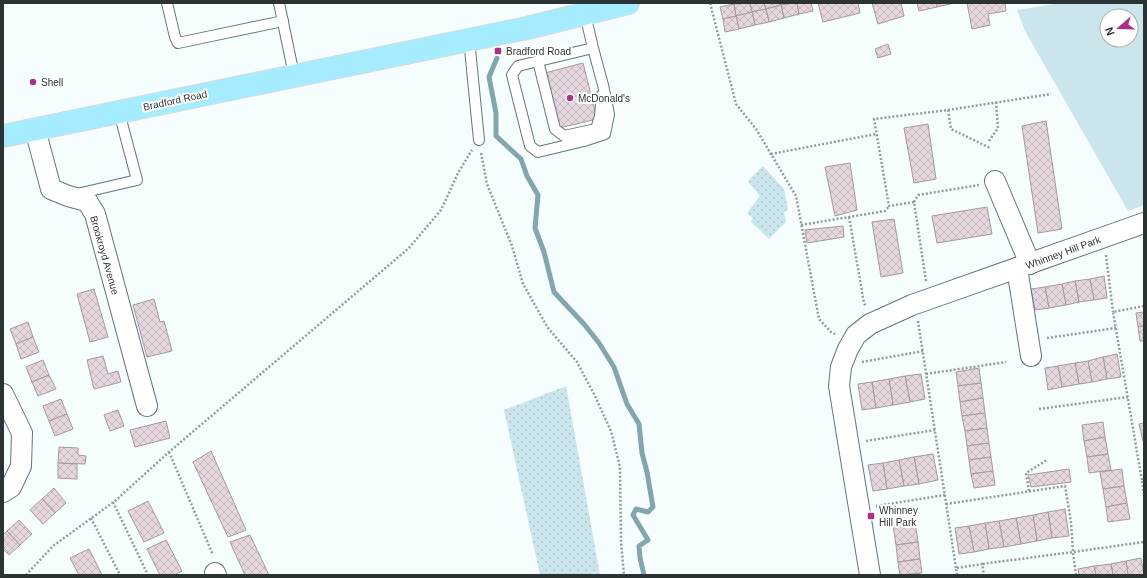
<svg xmlns="http://www.w3.org/2000/svg" width="1147" height="578" font-family="Arial,sans-serif">
<style>
.green{fill:#cbe5ec;fill-rule:evenodd}
.park{fill:url(#park-dots)}
.lines{fill:none;stroke-linecap:round;stroke-linejoin:round}
.stream{stroke:#82a5ae;stroke-width:5}
.building{fill:url(#building-cross-hatch);stroke:#a798a1}
.lane-casing{stroke:#647579;stroke-width:12}
.street-casing{stroke:#647579;stroke-width:22}
.primary-casing{stroke:#d9dadb;stroke-width:24}
.path{stroke:#939b9d;stroke-width:2.5;stroke-dasharray:2 2;stroke-linecap:butt}
.lane{stroke:#fff;stroke-width:10}
.street{stroke:#fff;stroke-width:20}
.primary{stroke:#a5edfe;stroke-width:22}
.poi-dot{fill:#a93187;stroke:#fff;stroke-width:1.5}
.labels{text-anchor:middle;stroke-width:4;stroke-linejoin:round;paint-order:stroke}
.poi-label{font-size:10px;fill:#2b3335;stroke:#fff;text-anchor:start}
.street-label{font-size:10px;fill:#2b3335;stroke:#fff}
</style>
<defs>
<pattern id="park-dots" width="8" height="8" patternUnits="userSpaceOnUse"><rect width="8" height="8" fill="#cbe5ec"/><path d="M2 2h.1M6 6h.1" fill="none" stroke="#aec5cb" stroke-width="1.8" stroke-linecap="round"/></pattern>
<pattern id="building-cross-hatch" width="8" height="8" patternUnits="userSpaceOnUse"><rect width="8" height="8" fill="#e6d6df"/><path d="M0 0l8 8M0 8l8-8" fill="none" stroke="#c5b8c0"/></pattern>
</defs>
<rect width="100%" height="100%" fill="#f5fdff"/>
<path class="green" d="M1060,3h84v202l-16,6 -103,-180 -8,-21zM1107,16h24v24h-24z"/>
<g class="park">
<polygon points="763,166 784,189 788,209 784,213 786,222 769,239 751,222 753,218 747,213 760,196 748,181"/>
<polygon points="566,386 600,575 540,575 504,410"/>
</g>
<g class="lines">
<polyline class="stream" points="497,58 489,77 496,113 496,136 521,159 527,176 538,195 535,228 544,252 554,292 567,306 584,324 599,343 614,367 627,404 639,424 642,453 647,472 653,507 648,512 636,509 633,515 648,540 639,546 640,558 644,575"/>
</g>
<g class="building">
<polygon points="750,3 764,3 766,9 752,12"/>
<polygon points="750,3 752,12 736,16 734,4"/>
<polygon points="764,3 781,3 781,5 766,9"/>
<polygon points="792,3 797,3 799,14 784,18 781,5"/>
<polygon points="797,3 811,3 813,11 799,14"/>
<polygon points="818,3 858,3 860,13 823,22"/>
<polygon points="872,3 901,3 904,16 878,24"/>
<polygon points="917,3 937,3 937,7 919,11"/>
<polygon points="937,3 954,3 937,7"/>
<polygon points="967,3 1005,3 1006,11 988,14 990,25 972,29"/>
<polygon points="734,4 736,16 723,19 720,7"/>
<polygon points="781,5 784,18 769,22 766,9"/>
<polygon points="766,9 769,22 755,25 752,12"/>
<polygon points="752,12 755,25 739,29 736,16"/>
<polygon points="736,16 739,29 725,32 723,19"/>
<polygon points="888,44 891,54 878,58 875,49"/>
<polygon points="583,63 597,119 559,128 545,73"/>
<polygon points="1046,121 1062,229 1038,233 1022,126"/>
<polygon points="928,124 936,179 914,183 904,128"/>
<polygon points="850,163 857,210 835,216 825,167"/>
<polygon points="987,207 992,234 937,243 932,216"/>
<polygon points="894,219 903,273 881,277 872,222"/>
<polygon points="843,226 844,237 807,243 805,230"/>
<polygon points="1104,276 1107,298 1094,300 1090,279"/>
<polygon points="1090,279 1094,300 1079,302 1075,281"/>
<polygon points="1075,281 1079,302 1066,305 1062,284"/>
<polygon points="1062,284 1066,305 1049,308 1045,287"/>
<polygon points="1045,287 1049,308 1035,310 1031,289"/>
<polygon points="94,289 108,337 90,342 77,294"/>
<polygon points="154,299 160,322 164,321 172,351 147,357 133,305"/>
<polygon points="1144,312 1144,326 1138,327 1136,313"/>
<polygon points="28,322 33,337 16,344 10,329"/>
<polygon points="1144,326 1144,341 1140,341 1138,327"/>
<polygon points="33,337 39,352 21,359 16,344"/>
<polygon points="1117,354 1121,377 1107,379 1103,357"/>
<polygon points="103,356 108,374 118,371 121,382 94,389 87,360"/>
<polygon points="1103,357 1107,379 1092,382 1088,361"/>
<polygon points="43,360 49,375 32,382 26,367"/>
<polygon points="1088,361 1092,382 1079,384 1075,363"/>
<polygon points="1075,363 1079,384 1062,387 1058,366"/>
<polygon points="1058,366 1062,387 1048,390 1045,368"/>
<polygon points="979,368 981,383 958,386 956,372"/>
<polygon points="921,374 925,399 910,402 905,376"/>
<polygon points="49,375 56,389 38,396 32,382"/>
<polygon points="905,376 910,402 893,405 889,379"/>
<polygon points="889,379 893,405 876,408 872,382"/>
<polygon points="872,382 876,408 862,410 858,384"/>
<polygon points="981,383 983,398 960,402 958,386"/>
<polygon points="983,398 985,413 962,416 960,402"/>
<polygon points="61,399 67,414 49,421 43,406"/>
<polygon points="118,410 124,426 110,431 104,415"/>
<polygon points="985,413 987,428 965,431 962,416"/>
<polygon points="67,414 73,429 55,436 49,421"/>
<polygon points="166,421 170,438 135,447 130,430"/>
<polygon points="1103,422 1105,437 1084,441 1082,425"/>
<polygon points="1144,423 1144,445 1139,424"/>
<polygon points="987,428 989,443 967,446 965,431"/>
<polygon points="1105,437 1108,454 1087,457 1084,441"/>
<polygon points="989,443 991,457 969,460 967,446"/>
<polygon points="59,447 78,448 78,455 86,456 85,464 58,463"/>
<polygon points="211,451 246,530 228,537 193,462"/>
<polygon points="933,454 938,480 919,484 914,457"/>
<polygon points="1108,454 1111,470 1089,473 1087,457"/>
<polygon points="914,457 919,484 904,486 899,460"/>
<polygon points="991,457 993,471 971,474 969,460"/>
<polygon points="899,460 904,486 887,489 883,463"/>
<polygon points="58,463 77,464 77,479 58,478"/>
<polygon points="883,463 887,489 873,491 868,465"/>
<polygon points="1069,469 1071,482 1031,487 1028,475"/>
<polygon points="1122,469 1124,486 1103,489 1100,472"/>
<polygon points="993,471 995,485 974,488 971,474"/>
<polygon points="1124,486 1127,503 1106,507 1103,489"/>
<polygon points="54,488 66,503 55,513 42,499"/>
<polygon points="42,499 55,513 43,524 30,510"/>
<polygon points="148,501 164,533 144,542 128,511"/>
<polygon points="1127,503 1130,519 1108,522 1106,507"/>
<polygon points="1065,509 1069,536 1052,538 1048,512"/>
<polygon points="1048,512 1052,538 1037,541 1033,515"/>
<polygon points="1033,515 1037,541 1021,544 1016,518"/>
<polygon points="1016,518 1021,544 1004,547 999,521"/>
<polygon points="19,520 32,534 20,545 7,531"/>
<polygon points="999,521 1004,547 989,549 985,523"/>
<polygon points="915,522 918,542 896,545 893,525"/>
<polygon points="985,523 989,549 974,552 969,526"/>
<polygon points="969,526 974,552 959,554 955,528"/>
<polygon points="7,531 20,545 9,555 3,549 3,535"/>
<polygon points="250,535 269,575 245,575 230,542"/>
<polygon points="166,540 182,571 174,575 160,575 147,549"/>
<polygon points="918,542 920,559 898,562 896,545"/>
<polygon points="89,549 102,575 79,575 70,558"/>
<polygon points="1141,558 1144,575 1128,575 1126,561"/>
<polygon points="920,559 922,573 900,575 898,562"/>
<polygon points="1126,561 1128,575 1113,575 1111,564"/>
<polygon points="1111,564 1113,575 1096,575 1094,566"/>
<polygon points="1094,566 1096,575 1079,575 1078,569"/>
</g>
<g class="lines">
<defs>
<g id="lane">
<polyline points="167,3 175,37 178,43 283,21"/>
<polyline points="279,3 294,75"/>
<polyline points="585,14 593,48 603,85 609,114 605,134 584,141 538,152 530,146 512,75 518,66 593,48"/>
<polyline points="469,39 479,140"/>
<polyline points="538,61 555,129 564,136 596,129 600,116 602,95"/>
<polyline points="77,194 137,180 119,112"/>
</g>
<g id="street">
<polyline points="35,129 51,189 68,196 87,201 95,214 147,406"/>
<polyline points="995,181 1030,264"/>
<polyline points="1017,268 1031,356"/>
<polyline points="3,394 22,433 21,466 11,487 3,492"/>
<polyline points="215,573 216,575"/>
<polyline points="870,575 839,386 841,367 848,349 856,335 870,324 912,305 1144,223"/>
</g>
<polyline id="primary" points="3,136 527,28 628,3"/>
</defs>
<use href="#lane" class="lane-casing"/>
<use href="#street" class="street-casing"/>
<use href="#primary" class="primary-casing"/>
<g class="path">
<polyline points="710,3 736,104 756,129 796,196 819,319 831,332 835,334"/>
<polyline points="948,110 1051,94"/>
<polyline points="989,141 998,128 996,102"/>
<polyline points="481,153 487,184 512,246 523,284 548,328 577,362 594,394 611,431 620,467 621,542 624,575"/>
<polyline points="771,154 876,134"/>
<polyline points="914,202 918,195 979,185"/>
<polyline points="849,217 864,303 866,307"/>
<polyline points="801,225 885,211 889,206"/>
<polyline points="1106,255 1113,312"/>
<polyline points="926,281 914,202 889,206 874,119 948,110 951,129 990,148"/>
<polyline points="1144,306 1113,312 1142,481 1144,480"/>
<polyline points="918,321 956,568"/>
<polyline points="1047,338 1116,328"/>
<polyline points="862,362 923,351"/>
<polyline points="926,374 1006,362"/>
<polyline points="1039,409 1128,397"/>
<polyline points="866,441 935,430"/>
<polyline points="169,452 213,555"/>
<polyline points="1142,481 1144,494"/>
<polyline points="1029,491 1026,473 1047,460"/>
<polyline points="113,502 148,575"/>
<polyline points="946,504 1065,486 1071,522 1073,552 982,564"/>
<polyline points="876,506 945,495"/>
<polyline points="91,518 120,575"/>
<polyline points="26,575 53,546 115,501 169,452 409,248 441,210 458,173 472,150"/>
<polyline points="957,575 956,568 982,564 984,575"/>
<polyline points="1076,575 1073,552 1144,542"/>
</g>
<use href="#lane" class="lane"/>
<use href="#street" class="street"/>
<use href="#primary" class="primary"/>
</g>
<g class="poi-dot">
<rect x="494" y="47" width="8" height="8" rx="2"/>
<circle cx="33" cy="82" r="4"/>
<circle cx="570" cy="98" r="4"/>
<rect x="867" y="512" width="8" height="8" rx="2"/>
</g>
<g class="labels">
<g class="poi-label">
<text x="506" y="55">Bradford Road</text>
<text x="41" y="86">Shell</text>
<text x="578" y="102">McDonald's</text>
<text x="879" y="514">Whinney<tspan x="879" dy="12">Hill Park</tspan></text>
</g>
<g class="street-label">
<text transform="translate(175 100) rotate(-12)" y="4">Bradford Road</text>
<text transform="translate(1063 252) rotate(-20)" y="4">Whinney Hill Park</text>
<text transform="translate(105 255) rotate(74)" y="4">Brookroyd Avenue</text>
</g>
</g>
<rect width="1147" height="578" fill="none" stroke="#2b3335" stroke-width="8"/>
<g transform="translate(1119 28) rotate(250)"><circle r="19" fill="#ffffff" stroke="#aaadae"/>
<path d="M0-3L7 15L0 10L-7 15Z" fill="#a93187"/>
<text y="-6" font-size="11" font-weight="bold" text-anchor="middle" fill="#2b3335">N</text>
</g>
</svg>
